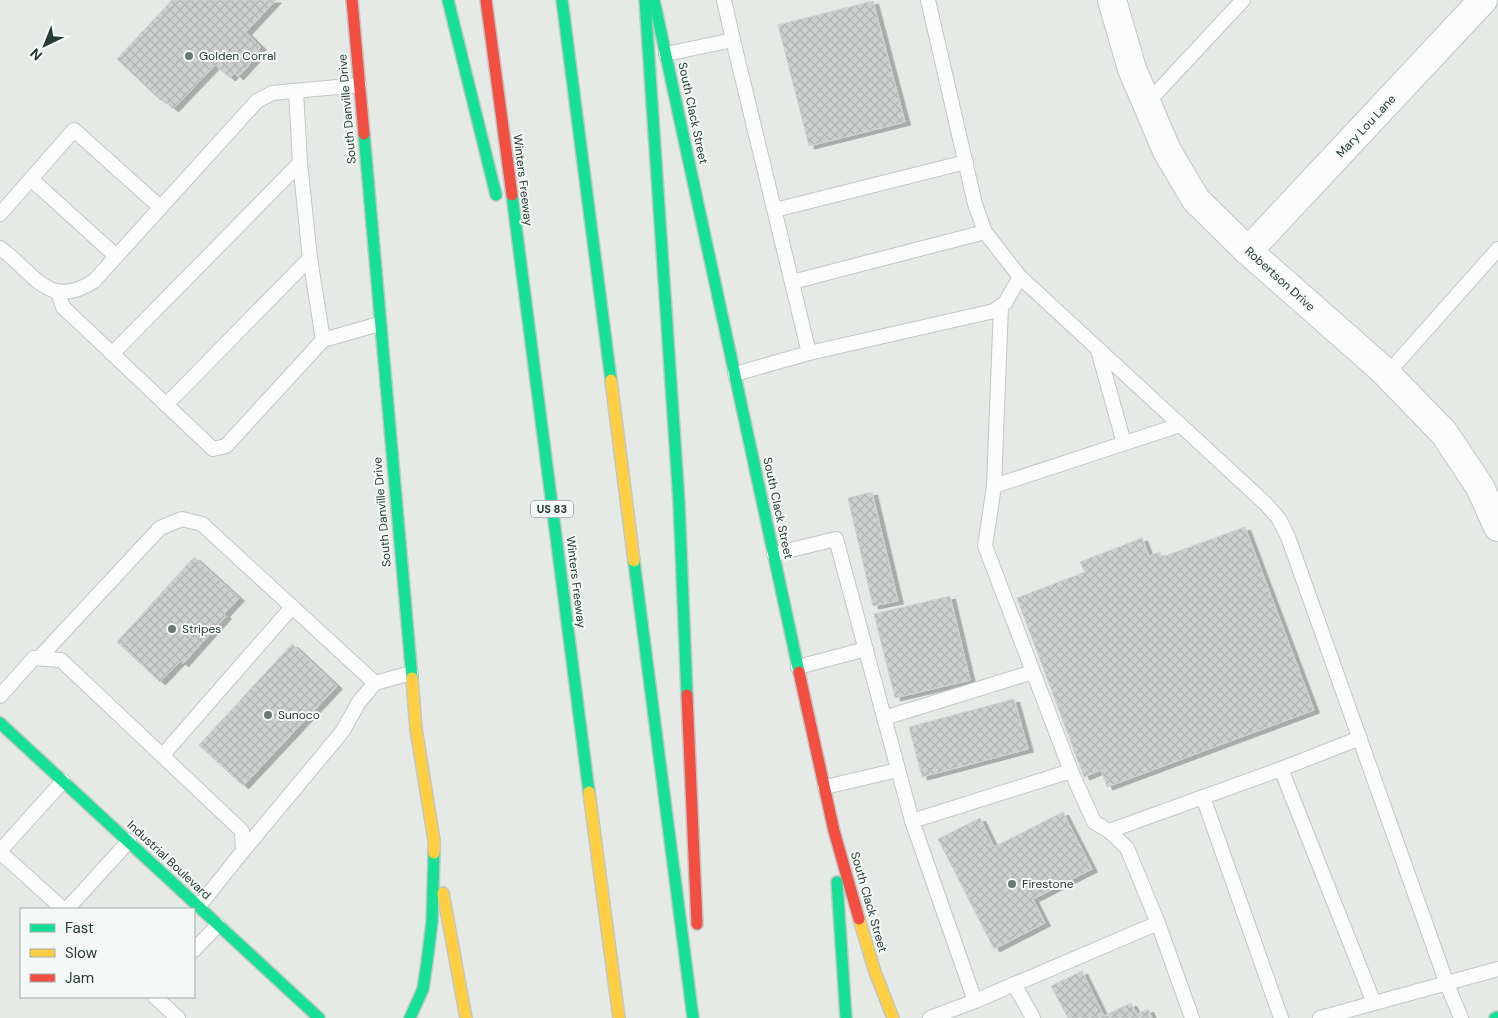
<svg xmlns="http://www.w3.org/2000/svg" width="1498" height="1018" font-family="'DM Sans',sans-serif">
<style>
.building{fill:url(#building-cross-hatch);stroke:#ced3d0;filter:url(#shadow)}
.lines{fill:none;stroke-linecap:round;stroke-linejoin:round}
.lane-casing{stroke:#c2c7c4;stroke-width:16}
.street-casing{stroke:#c2c7c4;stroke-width:30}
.fast-casing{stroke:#c1c7c4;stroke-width:14}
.slow-casing{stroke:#c1c7c4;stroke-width:14}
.jam-casing{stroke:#c1c7c4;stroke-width:14}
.lane{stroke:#fbfcfb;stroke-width:14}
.street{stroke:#fbfcfb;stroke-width:28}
.fast{stroke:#16e098;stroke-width:11}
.slow{stroke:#ffcf43;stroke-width:11}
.jam{stroke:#f24e42;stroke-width:11}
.poi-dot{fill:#687872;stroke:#f4f8f6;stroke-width:2}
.labels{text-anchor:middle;stroke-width:4;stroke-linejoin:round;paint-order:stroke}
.shield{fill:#f4f8f6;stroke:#63746e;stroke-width:1}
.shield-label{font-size:11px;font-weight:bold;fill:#253b33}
.poi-label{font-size:12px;fill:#253b33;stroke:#f4f8f6;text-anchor:start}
.street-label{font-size:12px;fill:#253b33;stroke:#f4f8f6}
</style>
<defs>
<pattern id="building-cross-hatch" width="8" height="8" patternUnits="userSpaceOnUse" patternTransform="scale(1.25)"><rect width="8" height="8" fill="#ccd1cf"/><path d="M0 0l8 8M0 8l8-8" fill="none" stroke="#afb4b2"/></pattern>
<filter id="shadow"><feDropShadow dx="5.5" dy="3" stdDeviation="0" flood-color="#0004"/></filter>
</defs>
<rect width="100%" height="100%" fill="#e5eae7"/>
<g class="building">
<polygon points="172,0 276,0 246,32 261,47 258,49 261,52 238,77 234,73 230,78 215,65 173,109 162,99 161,101 117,59"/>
<polygon points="873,1 905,122 809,146 778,25"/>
<polygon points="872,492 898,601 873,606 848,498"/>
<polygon points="1245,527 1314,710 1107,787 1101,770 1084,777 1017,598 1085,572 1080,562 1142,538 1149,556 1160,552 1162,557"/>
<polygon points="194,557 239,598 224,614 226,616 183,664 180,661 160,682 117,642"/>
<polygon points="950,596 970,680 895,698 874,614"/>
<polygon points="292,644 337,686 243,786 199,745"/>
<polygon points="1014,699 1028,749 922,777 909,727"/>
<polygon points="1063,812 1092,869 1033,899 1045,923 994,949 938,839 980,818 994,847"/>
<polygon points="1082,971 1104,1016 1131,1003 1137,1014 1148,1009 1152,1018 1068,1018 1051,986"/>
</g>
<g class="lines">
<defs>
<g id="lane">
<polyline points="928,0 975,204 985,232 1020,277 1266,504 1279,519 1288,537 1447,984 1461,1018"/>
<polyline points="733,40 809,353"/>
<polyline points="666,54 733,40 724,0"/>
<polyline points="296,91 300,163 310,258 323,340"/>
<polyline points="1147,103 1243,0"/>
<polyline points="31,179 116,256"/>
<polyline points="775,210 966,162"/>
<polyline points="0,214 74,130 160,207"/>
<path d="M0,248c34,24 48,63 94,33l163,-180 15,-8 87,-8"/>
<polyline points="792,282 985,232"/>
<polyline points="58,292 63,307 213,449 226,446 323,340 379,324"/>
<polyline points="1001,306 994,486 985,546 1071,771 1094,822 1109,831 1127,848 1158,923 1192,1018"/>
<polyline points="1098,350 1124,443"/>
<polyline points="112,354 300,163"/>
<polyline points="735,374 809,353 994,311 1005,303 1020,277"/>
<polyline points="1387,374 1498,249"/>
<polyline points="166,405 310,258"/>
<polyline points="994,486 1180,425"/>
<polyline points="774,554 836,539 912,821 975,1001"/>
<polyline points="39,658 160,528 182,519 202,524 375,683"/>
<polyline points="798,667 866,649"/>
<polyline points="0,696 34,658 61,660 242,831 243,851 199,906"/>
<polyline points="884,718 1033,672"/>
<polyline points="162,756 292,607"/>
<polyline points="1281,769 1374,1003"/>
<polyline points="825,787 898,770"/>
<polyline points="1203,797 1281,1018"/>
<polyline points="912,821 1071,771"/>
<polyline points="1109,831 1281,769 1360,738"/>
<polyline points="0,851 63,781"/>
<polyline points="243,851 342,732 359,702 375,683 411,673"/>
<polyline points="0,852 63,909"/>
<polyline points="67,909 129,841"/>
<polyline points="194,950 218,925"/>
<polyline points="1014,984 1033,1018"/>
<polyline points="155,997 178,1018"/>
<polyline points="930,1018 975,1001 1158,923"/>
<polyline points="1320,1018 1498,969"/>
</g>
<g id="street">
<polyline points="1112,0 1132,69 1167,151 1196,200 1248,251 1382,369 1444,433 1480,487 1498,527"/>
<polyline points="1248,251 1483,0"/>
</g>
<g id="fast">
<polyline points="448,0 496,195"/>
<polyline points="562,0 611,380"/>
<polyline points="645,0 679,502 687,695"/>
<polyline points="654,0 799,672"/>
<polyline points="364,134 412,678"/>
<polyline points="512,195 589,792"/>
<polyline points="634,561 693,1018"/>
<polyline points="0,723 319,1018"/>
<polyline points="837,882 846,1018"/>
<polyline points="410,1018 423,989 427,962 432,922 434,853"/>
<polyline points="1495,1018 1498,1017"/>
</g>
<g id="slow">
<polyline points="611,380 634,561"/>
<polyline points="412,678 416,729 434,840 434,853"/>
<polyline points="589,792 619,1018"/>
<polyline points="443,893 466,1018"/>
<polyline points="859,919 875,972 893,1018"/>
</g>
<g id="jam">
<polyline points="352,0 364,134"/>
<polyline points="486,0 512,195"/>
<polyline points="799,672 834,831 859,919"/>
<polyline points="687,695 697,924"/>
</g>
</defs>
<use href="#lane" class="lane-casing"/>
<use href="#street" class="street-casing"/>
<use href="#fast" class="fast-casing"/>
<use href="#slow" class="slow-casing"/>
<use href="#jam" class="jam-casing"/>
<use href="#lane" class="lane"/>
<use href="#street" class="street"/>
<use href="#fast" class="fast"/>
<use href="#slow" class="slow"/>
<use href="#jam" class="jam"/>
</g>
<g class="poi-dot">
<circle cx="189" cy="56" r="5"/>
<circle cx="172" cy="629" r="5"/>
<circle cx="268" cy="715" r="5"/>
<circle cx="1012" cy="884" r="5"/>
</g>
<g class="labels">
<rect class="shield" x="531" y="500.5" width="42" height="17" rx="4"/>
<g class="shield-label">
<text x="552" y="513">US 83</text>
</g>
<g class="poi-label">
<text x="199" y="60">Golden Corral</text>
<text x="182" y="633">Stripes</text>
<text x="278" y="719">Sunoco</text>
<text x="1022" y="888">Firestone</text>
</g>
<g class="street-label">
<text transform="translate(347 109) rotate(-95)" y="4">South Danville Drive</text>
<text transform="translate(693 113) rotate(78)" y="4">South Clack Street</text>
<text transform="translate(1366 126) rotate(-47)" y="4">Mary Lou Lane</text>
<text transform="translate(523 180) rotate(83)" y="4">Winters Freeway</text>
<text transform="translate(1280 279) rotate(42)" y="4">Robertson Drive</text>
<text transform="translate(778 508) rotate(78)" y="4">South Clack Street</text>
<text transform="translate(382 512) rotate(-95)" y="4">South Danville Drive</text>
<text transform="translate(576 582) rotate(83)" y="4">Winters Freeway</text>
<text transform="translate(169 860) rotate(43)" y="4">Industrial Boulevard</text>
<text transform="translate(869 902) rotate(74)" y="4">South Clack Street</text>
</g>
</g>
<rect x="20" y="908" width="175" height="90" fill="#f4f8f6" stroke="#a1aca8"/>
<rect x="30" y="924" width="25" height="8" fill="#16e098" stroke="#a1aca8"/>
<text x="65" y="933" font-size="15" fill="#253b33">Fast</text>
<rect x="30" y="949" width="25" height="8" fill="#ffcf43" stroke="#a1aca8"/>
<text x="65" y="958" font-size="15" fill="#253b33">Slow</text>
<rect x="30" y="974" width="25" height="8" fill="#f24e42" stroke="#a1aca8"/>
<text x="65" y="983" font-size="15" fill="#253b33">Jam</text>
<g transform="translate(45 45) rotate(223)" stroke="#f4f8f6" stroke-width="4" paint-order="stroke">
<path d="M0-4L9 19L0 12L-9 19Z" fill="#253b33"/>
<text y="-8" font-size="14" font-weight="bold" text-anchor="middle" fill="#253b33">N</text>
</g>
</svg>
